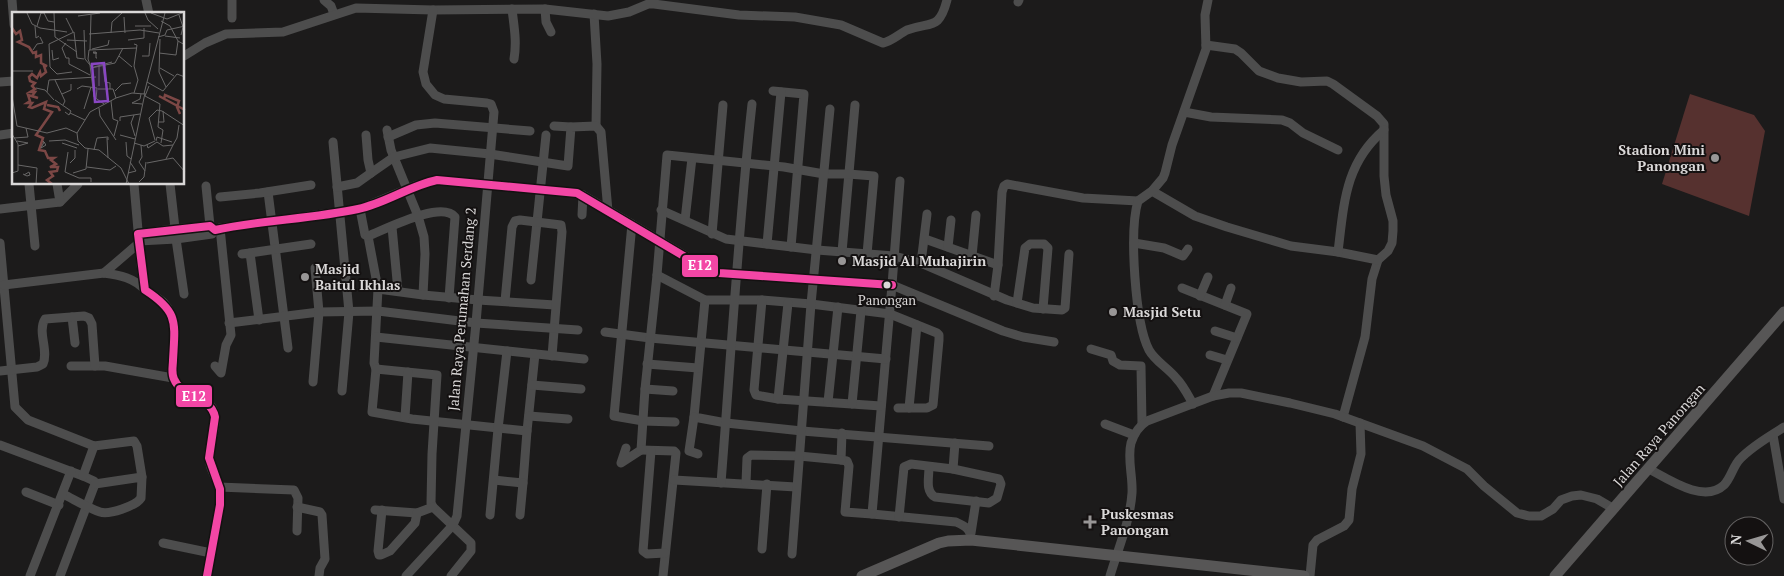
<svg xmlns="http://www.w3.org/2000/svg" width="1784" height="576" font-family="'PT Serif',serif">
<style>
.green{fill:#56312f}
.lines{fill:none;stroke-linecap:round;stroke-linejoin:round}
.minor{stroke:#4d4d4d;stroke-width:9}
.major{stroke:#575656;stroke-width:11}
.bus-1-casing{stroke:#141111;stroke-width:11}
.bus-1{stroke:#f346a5;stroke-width:8}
.poi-dot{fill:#989696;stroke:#141111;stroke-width:2}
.bus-dot{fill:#dad8d8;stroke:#141111;stroke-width:2}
.labels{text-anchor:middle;stroke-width:4;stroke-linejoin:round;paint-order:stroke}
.bus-label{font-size:13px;fill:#dad8d8;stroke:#141111}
.poi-label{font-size:14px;font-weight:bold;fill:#dad8d8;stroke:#141111;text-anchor:start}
.street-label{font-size:14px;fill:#dad8d8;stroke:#141111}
.inset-river{fill:none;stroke:#7c4745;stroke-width:2.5}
.inset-road{fill:none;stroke:#686767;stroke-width:1}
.view{fill:#8946c3;fill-opacity:0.15;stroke:#8946c3;stroke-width:2.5}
.inset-edge{fill:none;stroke:#dad8d8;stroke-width:2.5}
.line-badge{stroke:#141111;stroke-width:2}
.badge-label{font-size:14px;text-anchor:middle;font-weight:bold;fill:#fff}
</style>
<rect width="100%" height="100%" fill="#1c1b1b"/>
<polygon class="green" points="1690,94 1754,115 1765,131 1749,216 1662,184"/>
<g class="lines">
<g class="minor">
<polyline points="12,0 14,25"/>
<polyline points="146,0 149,14"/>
<polyline points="324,0 331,6 334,14"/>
<polyline points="1018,2 1019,0"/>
<path d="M512,9c2,18 5,32 2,50"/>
<polyline points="545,9 546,22 551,32"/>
<polyline points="594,14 597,64 596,126"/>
<polyline points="232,18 232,0"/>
<polyline points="1206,45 1235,49 1241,53 1259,71 1278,78 1301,82 1327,81 1333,84 1377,116 1384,124 1384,176 1386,195 1393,221 1393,231 1392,243 1388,251 1378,260 1372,279 1365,337 1343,417"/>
<path d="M184,56l21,-13 21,-9 57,-2 73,-24 77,2 112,-1 63,7 21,-4 19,-8h6l85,11 56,2 46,8 42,18c9,-2 16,-9 24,-13 24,-9 32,1 40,-30"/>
<polyline points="0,82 14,81"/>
<polyline points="773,91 804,94 791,247"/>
<polyline points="1184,112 1211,117 1282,120 1290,123 1303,133 1338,150"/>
<polyline points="554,126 571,127"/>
<polyline points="387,130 391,150 418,216 424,237 425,254 423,295"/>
<polyline points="0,135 14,133"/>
<polyline points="366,135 368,160 371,173 394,157 430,148 490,154 568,166 571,127 596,126 601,132 608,211"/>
<polyline points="388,137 416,125 435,123 530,131"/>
<polyline points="333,142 349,312 342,391"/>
<path d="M900,181l-8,104 -20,229 84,8c9,4 15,7 15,18"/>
<polyline points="29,184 35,246"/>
<path d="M134,184l7,81 4,25c6,4 14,8 19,13 14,15 10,36 9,55 0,7 -2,16 1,22 7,16 27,14 37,26 10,12 -1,34 -2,48 -1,12 6,22 10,32 2,7 1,13 1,19l-13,71"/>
<polyline points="170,184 175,228"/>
<polyline points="206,186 210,226"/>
<polyline points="337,187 357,183 371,173"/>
<polyline points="1152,191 1195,216 1227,227 1291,246 1338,252 1378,260"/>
<polyline points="268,192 288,348"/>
<polyline points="220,197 260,193 311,185"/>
<polyline points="60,202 78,184"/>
<polyline points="0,209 60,202 57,184"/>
<polyline points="360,209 365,235 368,236 378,289 374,363 376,369 372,412 412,419 527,431 535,354"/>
<polyline points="661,210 726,239 817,250 894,256 921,263 1007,300 1033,308 1062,310 1065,308 1069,254"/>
<polyline points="582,215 583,195"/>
<polyline points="685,220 692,158"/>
<polyline points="632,224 614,416 643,421 675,422"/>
<polyline points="392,227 398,291"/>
<polyline points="138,234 172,229 210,226 215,230"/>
<polyline points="712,234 723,105"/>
<path d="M368,236c18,-7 74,-36 87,-19l-6,81"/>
<polyline points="176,239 184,294"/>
<polyline points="925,239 998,265"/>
<polyline points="139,241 176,239 212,234 215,230 220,228 360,209 417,185 437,180 574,193 583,195 711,271 719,273 892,285 1003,331 1023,337 1054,342"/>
<polyline points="0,243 15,407 28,420 94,446 134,441 137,446 142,477"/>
<polyline points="1134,243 1164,248 1183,256 1188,249"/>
<polyline points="767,244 781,92"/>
<polyline points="948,247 951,220"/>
<polyline points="842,252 855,105"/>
<path d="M1338,252c6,-49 7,-89 46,-122"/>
<polyline points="250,253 311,244"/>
<polyline points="242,254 250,253 259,320"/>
<polyline points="972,256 976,215"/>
<polyline points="921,263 927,214"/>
<polyline points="104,273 139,243"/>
<polyline points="657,275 705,300 762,300 811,304 890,314 937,333 939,335 939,340 933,405 927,408 898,408"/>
<polyline points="531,280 546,135"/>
<path d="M4,285l100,-12c16,2 30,5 41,17"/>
<polyline points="1182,288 1247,314 1213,396"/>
<polyline points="378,289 423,295 478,300 555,305"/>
<polyline points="994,296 998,265 1002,192 1004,186 1007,184 1083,198 1138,201"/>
<polyline points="1200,296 1208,277"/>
<polyline points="705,300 694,417 726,423 802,431 989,446"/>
<polyline points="762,300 754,390 756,395 778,399 881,406"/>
<polyline points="505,301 512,227 515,221 520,220 561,225 562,232 552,356"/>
<polyline points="1017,303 1025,248 1030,244 1044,244 1048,248 1043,309"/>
<polyline points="1225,305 1231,288"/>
<polyline points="72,317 75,343"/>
<polyline points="229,323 319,312 378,311 476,323 578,330"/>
<polyline points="1215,331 1237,338"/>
<polyline points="605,332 650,338 886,359"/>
<polyline points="376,337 584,359"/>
<polyline points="1091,349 1111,355 1113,361 1120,365 1141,366 1142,424"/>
<polyline points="1210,355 1227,360"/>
<polyline points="647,364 698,368"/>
<polyline points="71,366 105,366 173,378"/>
<polyline points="215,366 221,373 226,345 231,335 220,228"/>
<polyline points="376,369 437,375 432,454 431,503 433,507 471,543 471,551 451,576"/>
<path d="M0,371l37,-4 6,-3c6,-14 -6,-32 2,-45l39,-3 5,2 3,6 3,42"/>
<polyline points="313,382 319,312 315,268"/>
<polyline points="532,385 581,389"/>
<polyline points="645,389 673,391"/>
<polyline points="778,399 788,303"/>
<polyline points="828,402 838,307"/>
<polyline points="852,404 861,311"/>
<path d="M1193,404c-5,-9 -10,-19 -17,-26 -8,-10 -21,-17 -27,-28 -14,-27 -20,-119 -11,-149l14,-10 11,-13 2,-5 7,-28 34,-96 -1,-34 3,-15"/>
<polyline points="909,408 917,325"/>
<polyline points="529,416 568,419"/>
<polyline points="405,417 408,372"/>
<polyline points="694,417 689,451 698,454"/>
<polyline points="1105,424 1134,435"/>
<polyline points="842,433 841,460 847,461 849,466 845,512 872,514"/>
<polyline points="1773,435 1784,499"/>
<polyline points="0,445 83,476 94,481 95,484 60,576"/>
<polyline points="626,448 621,463 641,450 645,389 657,275 667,155 784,167 824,174 848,174 874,176 867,254"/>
<polyline points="641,450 674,451 676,453 663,576"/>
<polyline points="651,451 643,551 647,554 665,553"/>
<path d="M929,467c0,11 -4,24 6,30l54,6 8,-5 4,-14 -2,-5 -46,-10"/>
<path d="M1649,469c19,10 55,35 75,16 7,-7 9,-19 16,-26 12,-13 29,-22 44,-32"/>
<polyline points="83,476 94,446"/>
<polyline points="494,480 523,483 527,431"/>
<polyline points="674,480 796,487"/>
<path d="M721,483c10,-127 17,-253 31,-379"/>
<polyline points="746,483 747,458 751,455 799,456 841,460"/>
<polyline points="219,487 294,490 298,498 297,531"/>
<polyline points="26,492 59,505"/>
<path d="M63,494c12,6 25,14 37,18 9,3 36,-6 41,-14l1,-21 -47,7"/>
<polyline points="297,507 320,512 322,515 325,559 320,568 319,576"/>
<polyline points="375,510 417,513 433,507"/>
<polyline points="382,510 378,551 379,555 381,555 390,551 415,523 417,513"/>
<polyline points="490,515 498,429 507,351"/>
<polyline points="520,515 523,483"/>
<polyline points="899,517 904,467 911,464 953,469 955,443"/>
<polyline points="971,533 976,501"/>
<polyline points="163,543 211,553"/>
<polyline points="762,549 767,484"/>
<polyline points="792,554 811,304 830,109"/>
<polyline points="30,576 71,471"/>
<polyline points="406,576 453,525 457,516 476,323 494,112 491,104 487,103 444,99 435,95 426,84 423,72 433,10"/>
<path d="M1110,576c8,-27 20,-54 22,-83 1,-17 -5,-34 -1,-50 3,-9 8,-17 16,-22l66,-25 16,-3h12l49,10 45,11 88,32 44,23 17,17 33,27 12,3h12l12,-7 8,-9 11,-4 9,-1 16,4 17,10"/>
<polyline points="1310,576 1313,545 1317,540 1344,526 1349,520 1352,489 1361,454 1360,423"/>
</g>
<g class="major">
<polyline points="862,576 939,543 948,541 971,540 1304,576"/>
<polyline points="1555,576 1784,312"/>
</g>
<defs>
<path id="bus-1" d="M207,576l13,-71v-16l-11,-31 6,-41c-5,-23 -33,-18 -41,-38 -3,-6 -1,-13 -1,-19 2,-38 6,-48 -28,-70l-7,-56 72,-8 5,4c47,-10 96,-11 143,-21 28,-6 51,-23 79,-29l140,13 127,75 15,5 173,12"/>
</defs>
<use href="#bus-1" class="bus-1-casing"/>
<use href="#bus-1" class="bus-1"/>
</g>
<g class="poi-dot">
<circle cx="1715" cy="158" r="5"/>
<circle cx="842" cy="261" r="5"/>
<circle cx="305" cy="277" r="5"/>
<circle cx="1113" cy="312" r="5"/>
<path d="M1087.5 514.5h5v5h5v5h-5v5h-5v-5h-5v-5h5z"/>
</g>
<circle class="bus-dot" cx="887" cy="285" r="4.5"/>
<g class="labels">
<g class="bus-label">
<text x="887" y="305">Panongan</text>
</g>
<g class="poi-label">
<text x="1705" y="155" text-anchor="end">Stadion Mini<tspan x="1705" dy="16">Panongan</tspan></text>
<text x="852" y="266">Masjid Al Muhajirin</text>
<text x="315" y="274">Masjid<tspan x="315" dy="16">Baitul Ikhlas</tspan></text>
<text x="1123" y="317">Masjid Setu</text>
<text x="1101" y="519">Puskesmas<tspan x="1101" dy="16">Panongan</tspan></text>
</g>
<g class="street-label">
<text transform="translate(462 309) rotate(-85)" y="5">Jalan Raya Perumahan Serdang 2</text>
<text transform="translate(1659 435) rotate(-49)" y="5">Jalan Raya Panongan</text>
</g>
</g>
<g transform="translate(12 12)">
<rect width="172" height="172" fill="#1c1b1b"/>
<path class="inset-river" d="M0,16l4,6 4,-3 2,9 -4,2 11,5 4,6 3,-1v5l5,-2v8l6,3h-3l2,6 -5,4 -1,-4 -3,6 -5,-4 -3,3 1,4 5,2 -3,3 3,3 -5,3h5l-3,4 6,2 -10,-3 2,6 -3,2h5l-3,4 3,1 14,-6 -2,7 8,3 -16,23 7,3 -4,12 6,1 3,7h6l-3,2 5,4 -6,3h8l-1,4 -7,1 3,4 -6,4 5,4M147,84l26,14M152,87l1,-4 14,6 -2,6 3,7M35,93l11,2 2,4"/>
<path class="inset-road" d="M15,1l5,11 8,4 27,4M32,1l4,8 6,1M42,1l1,24 22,15M133,1l3,7 10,9M139,1l16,6 15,-6M153,1l-18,69 16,9 14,-17 8,3M167,3l4,12 -2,8M66,4l22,-3M112,5l1,16M54,6l7,14M149,9l9,5 8,15 7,4M23,14l1,12 3,-2M25,14l4,-13h4M123,14h16M72,18l1,29M62,20l3,26 7,1M99,21l1,-11 10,-9M77,22l51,-4 19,3M153,24l15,2M146,25l7,-2 2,-5 18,-4M148,27l-1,33 7,15M55,28l20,1M116,28l16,-2v-10M54,31l-4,5 4,10h3v6l21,11M37,32l1,23 7,7 15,-2M37,32l25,-12M80,37l16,-4 1,-5M21,38l4,-6 6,-1 -3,-6M40,38l1,10 6,-2M78,38l1,-35M81,41h4h-3l-1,-1h3v6h1M147,41l17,2 2,-14M107,44l13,11M130,44h7l1,-13M73,47l5,6 4,32 10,7M91,54l2,16 5,1v6M79,55l-3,-8 1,-9 48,-2M82,55l18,-5M79,56l24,-5 8,-15M148,56l14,8M0,59h21M43,68l10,21 -2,4M87,74v-20M137,74l-4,10 15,8 -2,23 5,3 -2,13M24,76l9,2 9,10M65,77l5,-3 15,2 -1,11M86,77h15l3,9M103,79l7,-7 9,-1M35,80l2,-12 47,-3M122,81l4,-13 -4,-14 3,-21 -3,-1M50,82l9,-4v-6M129,82l-1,5 -8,4 10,1M0,84l5,30M43,88l16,11 -2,4 -4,-3M99,89l2,18 5,2 -4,15M87,96l1,8 16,24M72,97l7,-22M58,101l15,7M122,103l-3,8 4,13M137,106l8,-8 5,1 23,15M137,106l6,22M108,109v-4l20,-3M146,110h6l-1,-11M5,114l30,7 19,-5 11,5M65,121l13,-21 26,-14 16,-5 12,1 3,-12M65,121l1,8 7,7 14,2 22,18 8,16M0,122l6,10v27l-6,2M108,123l15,4M2,126l14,-1 -2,-9M95,126l1,20M5,129l11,2 -10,3M31,129l2,2v1l1,1 -5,3 3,-6M37,129l16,-1 14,5M144,129l1,-4 15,5M114,130l1,14 4,3M50,131l15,5M122,131l10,3 11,-5M129,133l1,12 -3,5 6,9M135,133l1,3 9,-6 6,4 10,-1 4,-7 2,-13M82,138l3,-12 11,-1v3M56,140l-3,20 14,6h12v4M154,147l7,-14M58,151l5,-5v-8M135,151l26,-5 12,14M6,153l19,3 -1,16M75,155l23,3 6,-4M61,161l13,-4 2,-20M116,161l8,-2 -6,-9M11,162l4,2 3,-1 -1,-3 -5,3M127,170l5,-5 2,-15M114,172l19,-91"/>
<path class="view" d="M92,51l4,38 -13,1 -3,-38z"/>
<rect width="172" height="172" class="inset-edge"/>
</g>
<g class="line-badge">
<rect x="681" y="254" width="38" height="24" rx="5" fill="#f346a5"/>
<rect x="175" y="384" width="38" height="24" rx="5" fill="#f346a5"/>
</g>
<g class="badge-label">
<text x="700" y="270">E12</text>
<text x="194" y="401">E12</text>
</g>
<g transform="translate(1749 541) rotate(275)"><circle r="24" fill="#141111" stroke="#636161"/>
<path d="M0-4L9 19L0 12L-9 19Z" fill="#989696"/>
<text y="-8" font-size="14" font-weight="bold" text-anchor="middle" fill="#dad8d8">N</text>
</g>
</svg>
